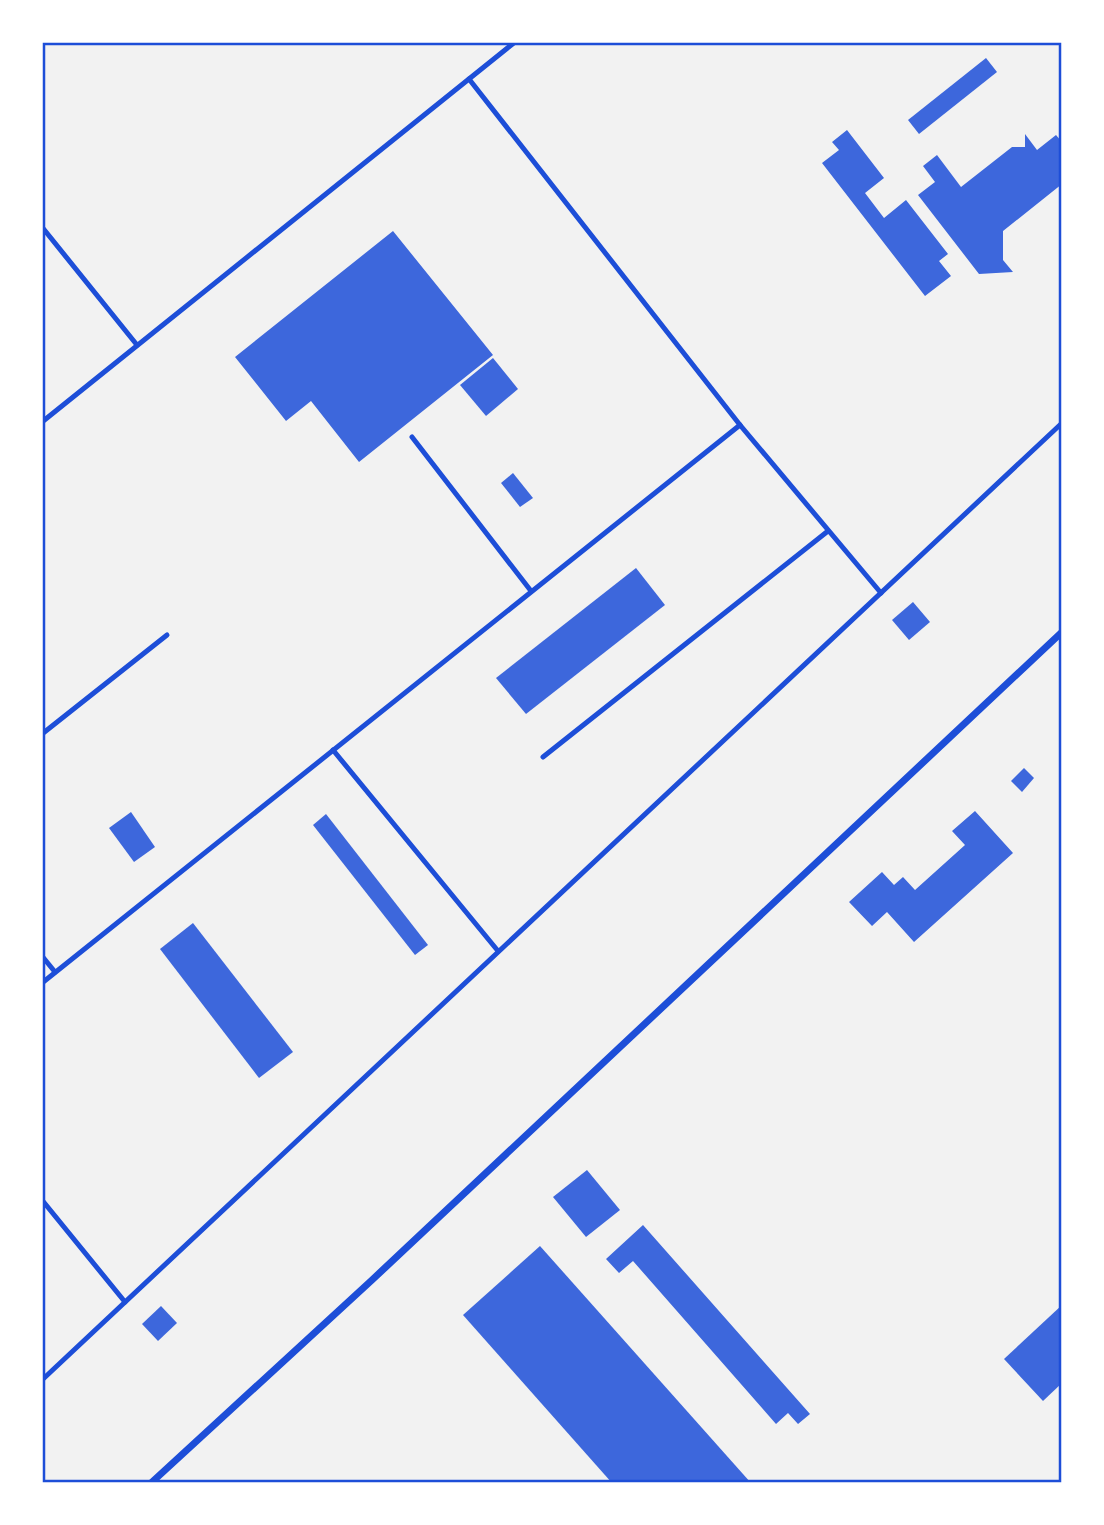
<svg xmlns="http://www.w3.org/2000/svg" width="1104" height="1525" font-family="Arial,sans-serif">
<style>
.building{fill:#3d67dc}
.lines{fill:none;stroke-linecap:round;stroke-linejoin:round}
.service{stroke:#1d4ed8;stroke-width:5}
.minor{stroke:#1d4ed8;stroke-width:7}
.neatline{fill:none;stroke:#1d4ed8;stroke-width:2.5}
</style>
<rect width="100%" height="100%" fill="#f2f2f2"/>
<g class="building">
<polygon points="986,58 997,72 919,134 908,120"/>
<polygon points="847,130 884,178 865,193 884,218 906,200 948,254 939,261 951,276 925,296 822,163 839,150 832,142"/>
<polygon points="1025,134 1037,150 1056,135 1062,142 1062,184 1003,231 1003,260 1013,272 979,274 918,195 935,182 923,166 937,155 961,187 1012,147 1025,147"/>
<polygon points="393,231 493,355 359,462 311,401 286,421 235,357"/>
<polygon points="493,358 518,389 486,416 460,385"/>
<polygon points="513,473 533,498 520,507 501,483"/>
<polygon points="636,568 665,605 526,714 496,678"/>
<polygon points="913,602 930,622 909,640 892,620"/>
<polygon points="1024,768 1034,778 1022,792 1011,781"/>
<polygon points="975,811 1013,853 914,942 887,912 872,926 849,902 882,872 894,885 903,877 915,890 965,845 952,831"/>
<polygon points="131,812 155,847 134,862 109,828"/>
<polygon points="326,814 428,945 415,955 313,825"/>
<polygon points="193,923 293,1052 259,1078 160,949"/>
<polygon points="587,1170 620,1210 586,1237 553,1197"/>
<polygon points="643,1225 810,1414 798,1424 788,1413 776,1424 633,1261 619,1273 606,1259"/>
<polygon points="540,1246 751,1483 612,1483 463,1315"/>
<polygon points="1062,1305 1062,1383 1043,1401 1004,1359"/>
<polygon points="161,1306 177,1323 158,1341 142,1324"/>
</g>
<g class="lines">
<g class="service">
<polyline points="469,79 740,425 881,593"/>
<polyline points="42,227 137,345"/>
<polyline points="42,422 515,42"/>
<polyline points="412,437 531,591"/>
<polyline points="42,734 167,635"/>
<polyline points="333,750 498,951"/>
<polyline points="543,757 828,531"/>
<polyline points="42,956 55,972"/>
<polyline points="42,983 740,425"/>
<polyline points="42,1200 125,1302"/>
<polyline points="42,1380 1062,423"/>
</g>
<polyline class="minor" points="151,1483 372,1280 1062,632"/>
</g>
<rect width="1104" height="1525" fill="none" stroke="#ffffff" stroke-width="88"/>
<rect x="44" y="44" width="1016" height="1437" class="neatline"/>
</svg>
